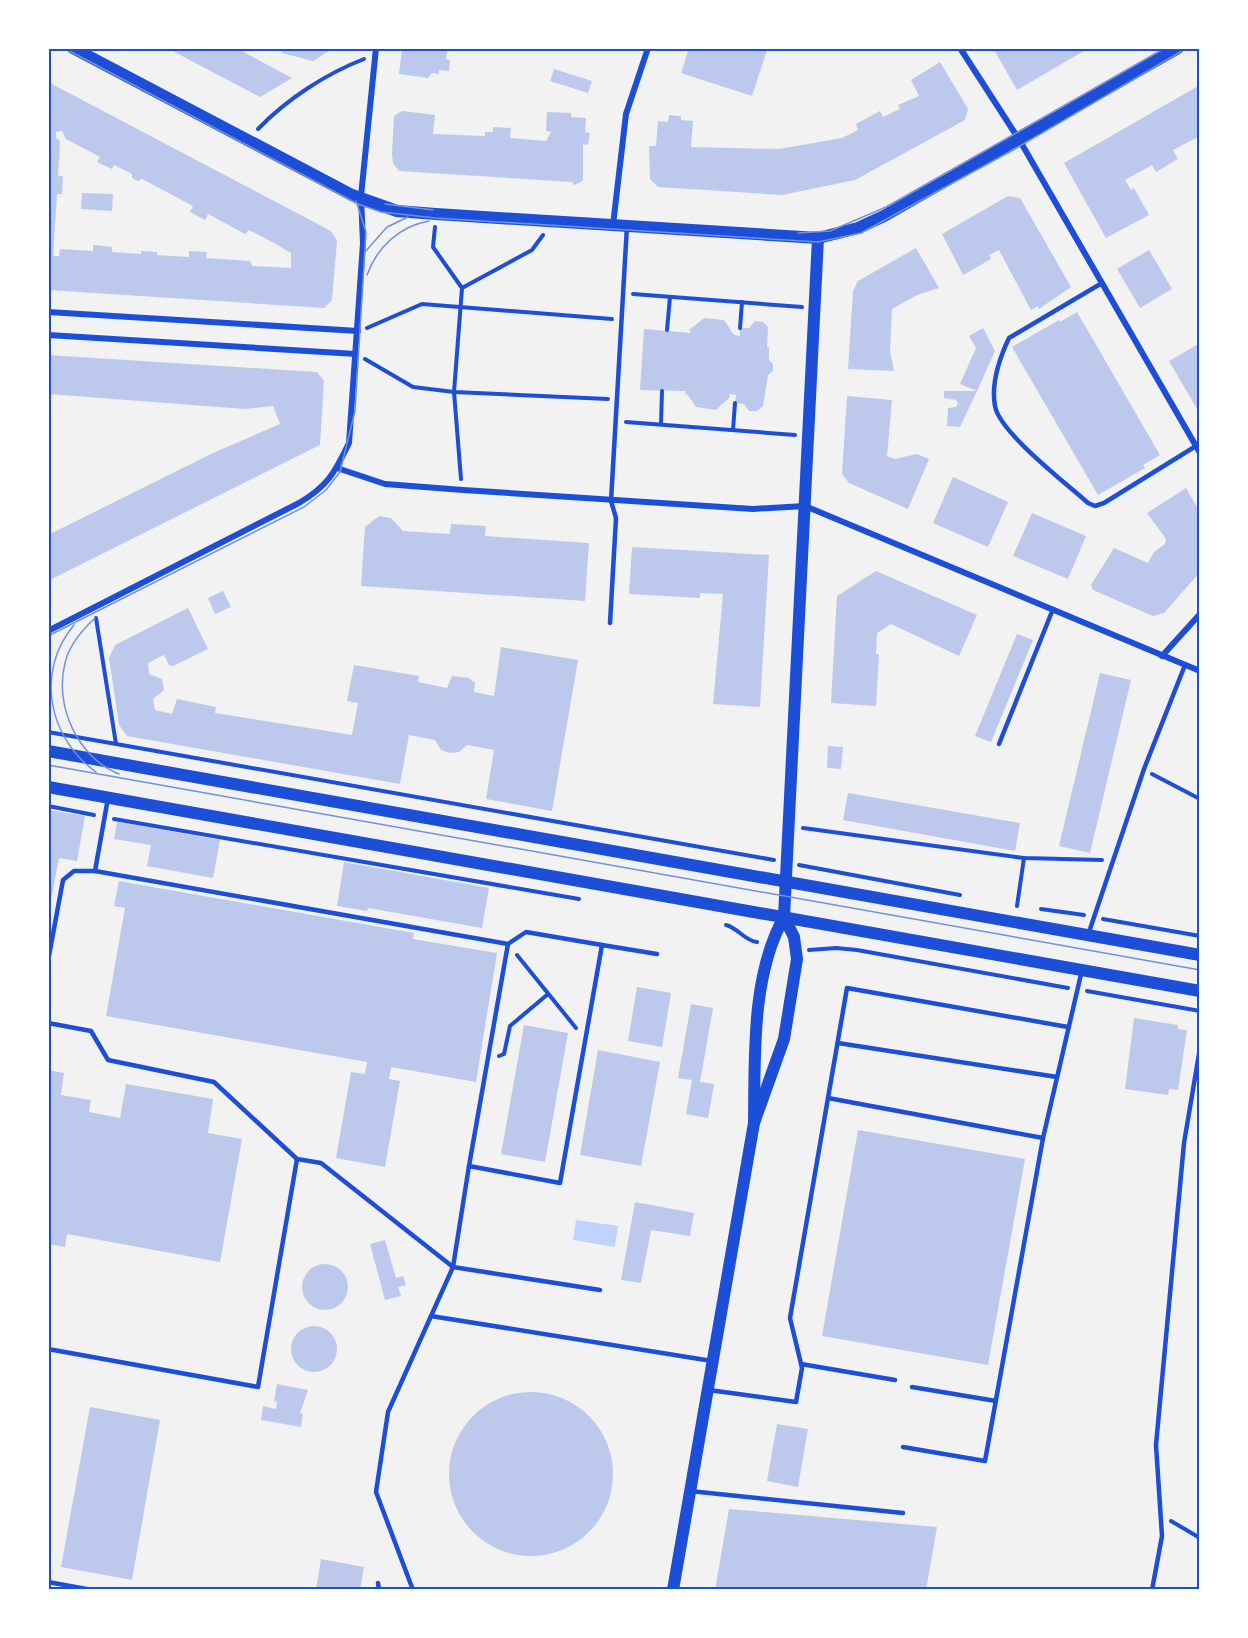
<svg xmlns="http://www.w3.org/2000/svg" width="1248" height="1638" font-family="Overpass,sans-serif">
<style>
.water{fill:#bfd3fe}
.building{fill:#bdc9ec;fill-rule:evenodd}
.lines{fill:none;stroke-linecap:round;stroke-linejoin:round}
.path{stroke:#1d4ed8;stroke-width:4}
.service{stroke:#1d4ed8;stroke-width:4.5}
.minor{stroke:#1d4ed8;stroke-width:6}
.secondary{stroke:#1d4ed8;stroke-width:12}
.tram{stroke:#7290e2;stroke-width:1.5}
.neatline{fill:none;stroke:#1d4ed8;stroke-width:2}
</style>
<rect width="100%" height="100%" fill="#f2f2f2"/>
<polygon class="water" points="576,1220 618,1226 615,1247 573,1240"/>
<g class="building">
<polygon points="167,48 236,48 292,78 260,97"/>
<polygon points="283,48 334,48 313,61 282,53"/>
<polygon points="402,48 448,48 446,59 450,60 449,71 439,70 439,74 432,73 428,78 399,74"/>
<polygon points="689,48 767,50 752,96 681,73"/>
<polygon points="993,48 1089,48 1017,90"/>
<polygon points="940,62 968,109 965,120 855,180 782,195 658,187 650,179 649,146 656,146 658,121 668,122 669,115 681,116 681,120 693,121 691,147 779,149 842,138 858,130 856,124 880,111 883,117 900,109 898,105 919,96 911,80"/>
<polygon points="554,69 592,81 588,93 550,81"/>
<path d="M48,82l283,149 6,10 -5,59 -8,8 -276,-18zM62,131l4,8 34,18 -3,5 15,7 2,-4 18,9v4l6,3 4,-2 51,27 -3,6 15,8 3,-6 37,20 4,-4 25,13 17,10v15l-39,-2 -2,-5 -44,-3 1,-6 -18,-1v6l-32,-2v-3l-16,-1v3l-29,-2v-5l-19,-2v6l-33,-2 -1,7h-6l4,-62h5l1,-18h-5l2,-35 -4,-3v-6z"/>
<polygon points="1200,85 1200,136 1173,150 1178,159 1156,172 1152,165 1125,180 1131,190 1134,188 1149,215 1106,238 1064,163"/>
<polygon points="402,111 435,115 433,134 485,136 485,132 493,132 493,127 511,128 510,138 546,141 551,132 546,131 547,112 571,113 571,117 586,118 585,132 590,133 588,145 583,144 583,181 574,185 572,182 399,171 393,163 392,153 394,116"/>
<polygon points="82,193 113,194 112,211 81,209"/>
<polygon points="1008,196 1020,198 1071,287 1039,309 1038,306 1031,310 999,250 989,255 991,259 963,275 942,234"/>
<polygon points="916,248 939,288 917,295 892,309 890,351 894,371 848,369 853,291 858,281"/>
<polygon points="1149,250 1172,289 1140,308 1117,269"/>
<polygon points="1077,312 1160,455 1143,465 1145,468 1098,495 1012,347 1059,320 1060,322"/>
<polygon points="704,318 724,320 734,335 740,336 740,328 749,328 755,321 763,322 768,327 767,347 769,347 769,360 773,364 773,371 768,375 763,406 757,411 749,411 744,404 735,403 736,395 729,394 730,397 716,410 696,407 687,394 685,395 686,391 640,390 644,329 691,333 689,330"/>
<polygon points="983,328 995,351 977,391 960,427 947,426 948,408 956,407 958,403 956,400 944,398 944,391 977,391 960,384 976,348 969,336"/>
<polygon points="1200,343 1200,414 1169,361"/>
<polygon points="48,355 317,372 324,381 320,445 48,581 48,535 213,453 280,424 273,406 245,409 48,394"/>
<polygon points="847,396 892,400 887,456 895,459 917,454 929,459 908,509 849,483 842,474"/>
<polygon points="953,477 1008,502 988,547 933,523"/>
<polygon points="1186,488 1200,512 1200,572 1164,613 1153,616 1093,590 1091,585 1114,548 1148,563 1154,552 1165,544 1166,539 1147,513"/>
<polygon points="1032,513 1086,536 1068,579 1013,556"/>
<polygon points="379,516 391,518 403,531 450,534 451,524 486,526 485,536 589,543 585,601 361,586 365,527"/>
<polygon points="632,547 769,555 760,707 713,704 723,594 700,593 700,598 629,594"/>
<polygon points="876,571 977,615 959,656 891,624 877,633 876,654 879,654 876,706 831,703 837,596"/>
<polygon points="223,591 231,607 215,614 208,598"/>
<polygon points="188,608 208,649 173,666 169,665 164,655 148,663 149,674 162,679 164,690 153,699 155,710 172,714 177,699 216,707 215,713 352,735 358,703 347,701 354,665 419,676 418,682 447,688 452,676 469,678 475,683 474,692 494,696 501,647 578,660 552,811 486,799 494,750 467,745 459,752 450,753 441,750 435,740 409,735 400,784 127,736 119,725 109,658 115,645"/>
<polygon points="1017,634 1033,640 991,742 975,736"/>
<polygon points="1100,673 1131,680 1090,853 1059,846"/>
<polygon points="828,746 843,747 841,769 827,768"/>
<polygon points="848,793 1020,823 1015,851 843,820"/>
<polygon points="48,810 85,816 77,861 59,858 49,910"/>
<polygon points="117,822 220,840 213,878 147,866 151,845 114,839"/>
<polygon points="344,862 489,888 482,928 368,908 367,911 337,906"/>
<polygon points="119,881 414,933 413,939 497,953 476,1082 391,1067 389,1079 400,1081 385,1167 336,1158 351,1072 365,1074 367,1062 106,1016 125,908 114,906"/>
<polygon points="637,987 671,993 662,1047 628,1041"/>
<polygon points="691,1004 713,1008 700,1082 714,1084 708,1118 686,1114 692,1080 678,1078"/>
<polygon points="1134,1018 1178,1025 1178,1029 1187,1030 1178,1090 1169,1089 1168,1095 1125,1089"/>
<polygon points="524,1025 568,1033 545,1162 501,1154"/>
<polygon points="598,1050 660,1062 641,1166 580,1155"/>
<polygon points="48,1070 64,1073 61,1095 91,1100 89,1112 120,1118 126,1084 213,1099 208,1133 242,1139 220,1262 67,1234 65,1247 48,1244"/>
<polygon points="858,1130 1025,1159 988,1365 822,1336"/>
<polygon points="635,1202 694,1213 690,1236 651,1230 641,1283 621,1280"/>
<polygon points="385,1240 396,1278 403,1276 406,1285 398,1287 401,1296 385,1300 370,1244"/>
<circle cx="325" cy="1287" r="23"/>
<circle cx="314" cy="1349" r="23"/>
<polygon points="277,1384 308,1390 300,1413 303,1414 301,1427 261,1420 263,1406 276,1409 277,1402 274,1401"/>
<circle cx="531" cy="1474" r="82"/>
<polygon points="90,1407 160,1420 132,1580 61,1567"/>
<polygon points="777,1424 808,1429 798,1487 767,1481"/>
<polygon points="729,1509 937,1527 926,1590 715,1590"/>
<polygon points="321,1559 364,1567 360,1590 316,1590"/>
</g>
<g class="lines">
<g class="path">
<path d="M258,129c28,-29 67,-55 106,-70"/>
<polyline points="435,227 433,247 462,288 454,392 461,479"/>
<polyline points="462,288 532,250 543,235"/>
<polyline points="633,294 802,307"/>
<polyline points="367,328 422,304 612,319"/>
<polyline points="740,328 742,302"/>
<polyline points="667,330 670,297"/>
<polyline points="365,359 413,387 454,392 608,399"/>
<polyline points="626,422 795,435"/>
<polyline points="661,424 662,391"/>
<polyline points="733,430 735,403"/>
<polyline points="96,618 116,744"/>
<polyline points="48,732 774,860"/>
<polyline points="1152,774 1200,799"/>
<polyline points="48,806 94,815"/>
<polyline points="114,819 579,899"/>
<polyline points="803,828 1024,858 1102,860"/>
<polyline points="799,865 960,895"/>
<polyline points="1017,906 1024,858"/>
<polyline points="1041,909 1084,915"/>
<polyline points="1103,919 1200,936"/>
<path d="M726,925c12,3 19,16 31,17"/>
<polyline points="809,950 836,948 857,950 1068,988"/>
<polyline points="517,955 576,1028"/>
<polyline points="1087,991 1200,1011"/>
<polyline points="499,1056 504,1054 510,1026 548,994"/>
<polyline points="1171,1521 1200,1538"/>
</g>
<g class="service">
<path d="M1102,283l-93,55c-9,19 -18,46 -14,68 4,26 72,78 93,97l7,3 9,-3 92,-57"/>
<polyline points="610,623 616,518 611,501 627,226"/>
<polyline points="999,744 1053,609"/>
<polyline points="95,871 508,944 526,932 602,945 560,1183 469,1166 508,944"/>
<polyline points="1088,935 1144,769 1185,665"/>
<polyline points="602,945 657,954"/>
<polyline points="48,961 63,880 74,871 95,871 108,798"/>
<polyline points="48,1023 91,1031 108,1060 214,1082 297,1159 321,1163 453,1267 600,1290"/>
<polyline points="838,1043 1057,1077"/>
<polyline points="828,1098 847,988 1068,1027"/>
<polyline points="431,1316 712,1361"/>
<polyline points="48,1349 258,1387 297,1159"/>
<polyline points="801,1364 895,1380"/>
<polyline points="912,1387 996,1401"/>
<polyline points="709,1390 796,1402 802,1368 790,1318 828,1098 1043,1138 1082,970"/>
<polyline points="903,1447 985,1461 1043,1138"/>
<polyline points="690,1491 903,1513"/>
<polyline points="48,1582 92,1590"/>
<polyline points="378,1583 379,1590"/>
<polyline points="413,1590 376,1492 388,1412 453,1267 469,1166"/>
<polyline points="1152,1590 1162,1536 1156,1445 1184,1143 1200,1048"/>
</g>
<g class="minor">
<polyline points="960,48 1020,141 1200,453"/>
<polyline points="613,225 626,114 648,48"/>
<polyline points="48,312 358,331"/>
<polyline points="48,335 356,354"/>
<polyline points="337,468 385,484 463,490 753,509 805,506 1200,671"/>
<path d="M48,631l251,-128c29,-17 36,-31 50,-60l14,-200 -2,-47 15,-148"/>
<polyline points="1162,656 1200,614"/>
</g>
<g class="secondary">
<polyline points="73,48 352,195 397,211 436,214 818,238 858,228 884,216 1178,48"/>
<polyline points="48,751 1200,955"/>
<polyline points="48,787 1200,991"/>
<path d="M754,1123c1,-66 -3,-147 30,-206l34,-679"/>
<polyline points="673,1590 754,1123 784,1039 797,959 794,937 784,917"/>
</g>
<g class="tram">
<polyline points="64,48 358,204 381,212 435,218 818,242 861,233 1015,149 1187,48"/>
<polyline points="385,204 433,210"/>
<polyline points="798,233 830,231 886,207 1165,48"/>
<polyline points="365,252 387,227 408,217"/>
<path d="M367,275c10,-28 33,-49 62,-54"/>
<path d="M95,618c-13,12 -26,28 -30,45 -11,43 13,95 54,111"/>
<path d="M74,625c-39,46 -26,113 22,147"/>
<polyline points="48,636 304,507 326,490 340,472 355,411 366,232 356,201"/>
<polyline points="48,765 1200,970"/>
</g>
</g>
<rect width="1248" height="1638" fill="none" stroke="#ffffff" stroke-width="99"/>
<rect x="50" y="50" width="1148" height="1538" class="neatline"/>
</svg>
